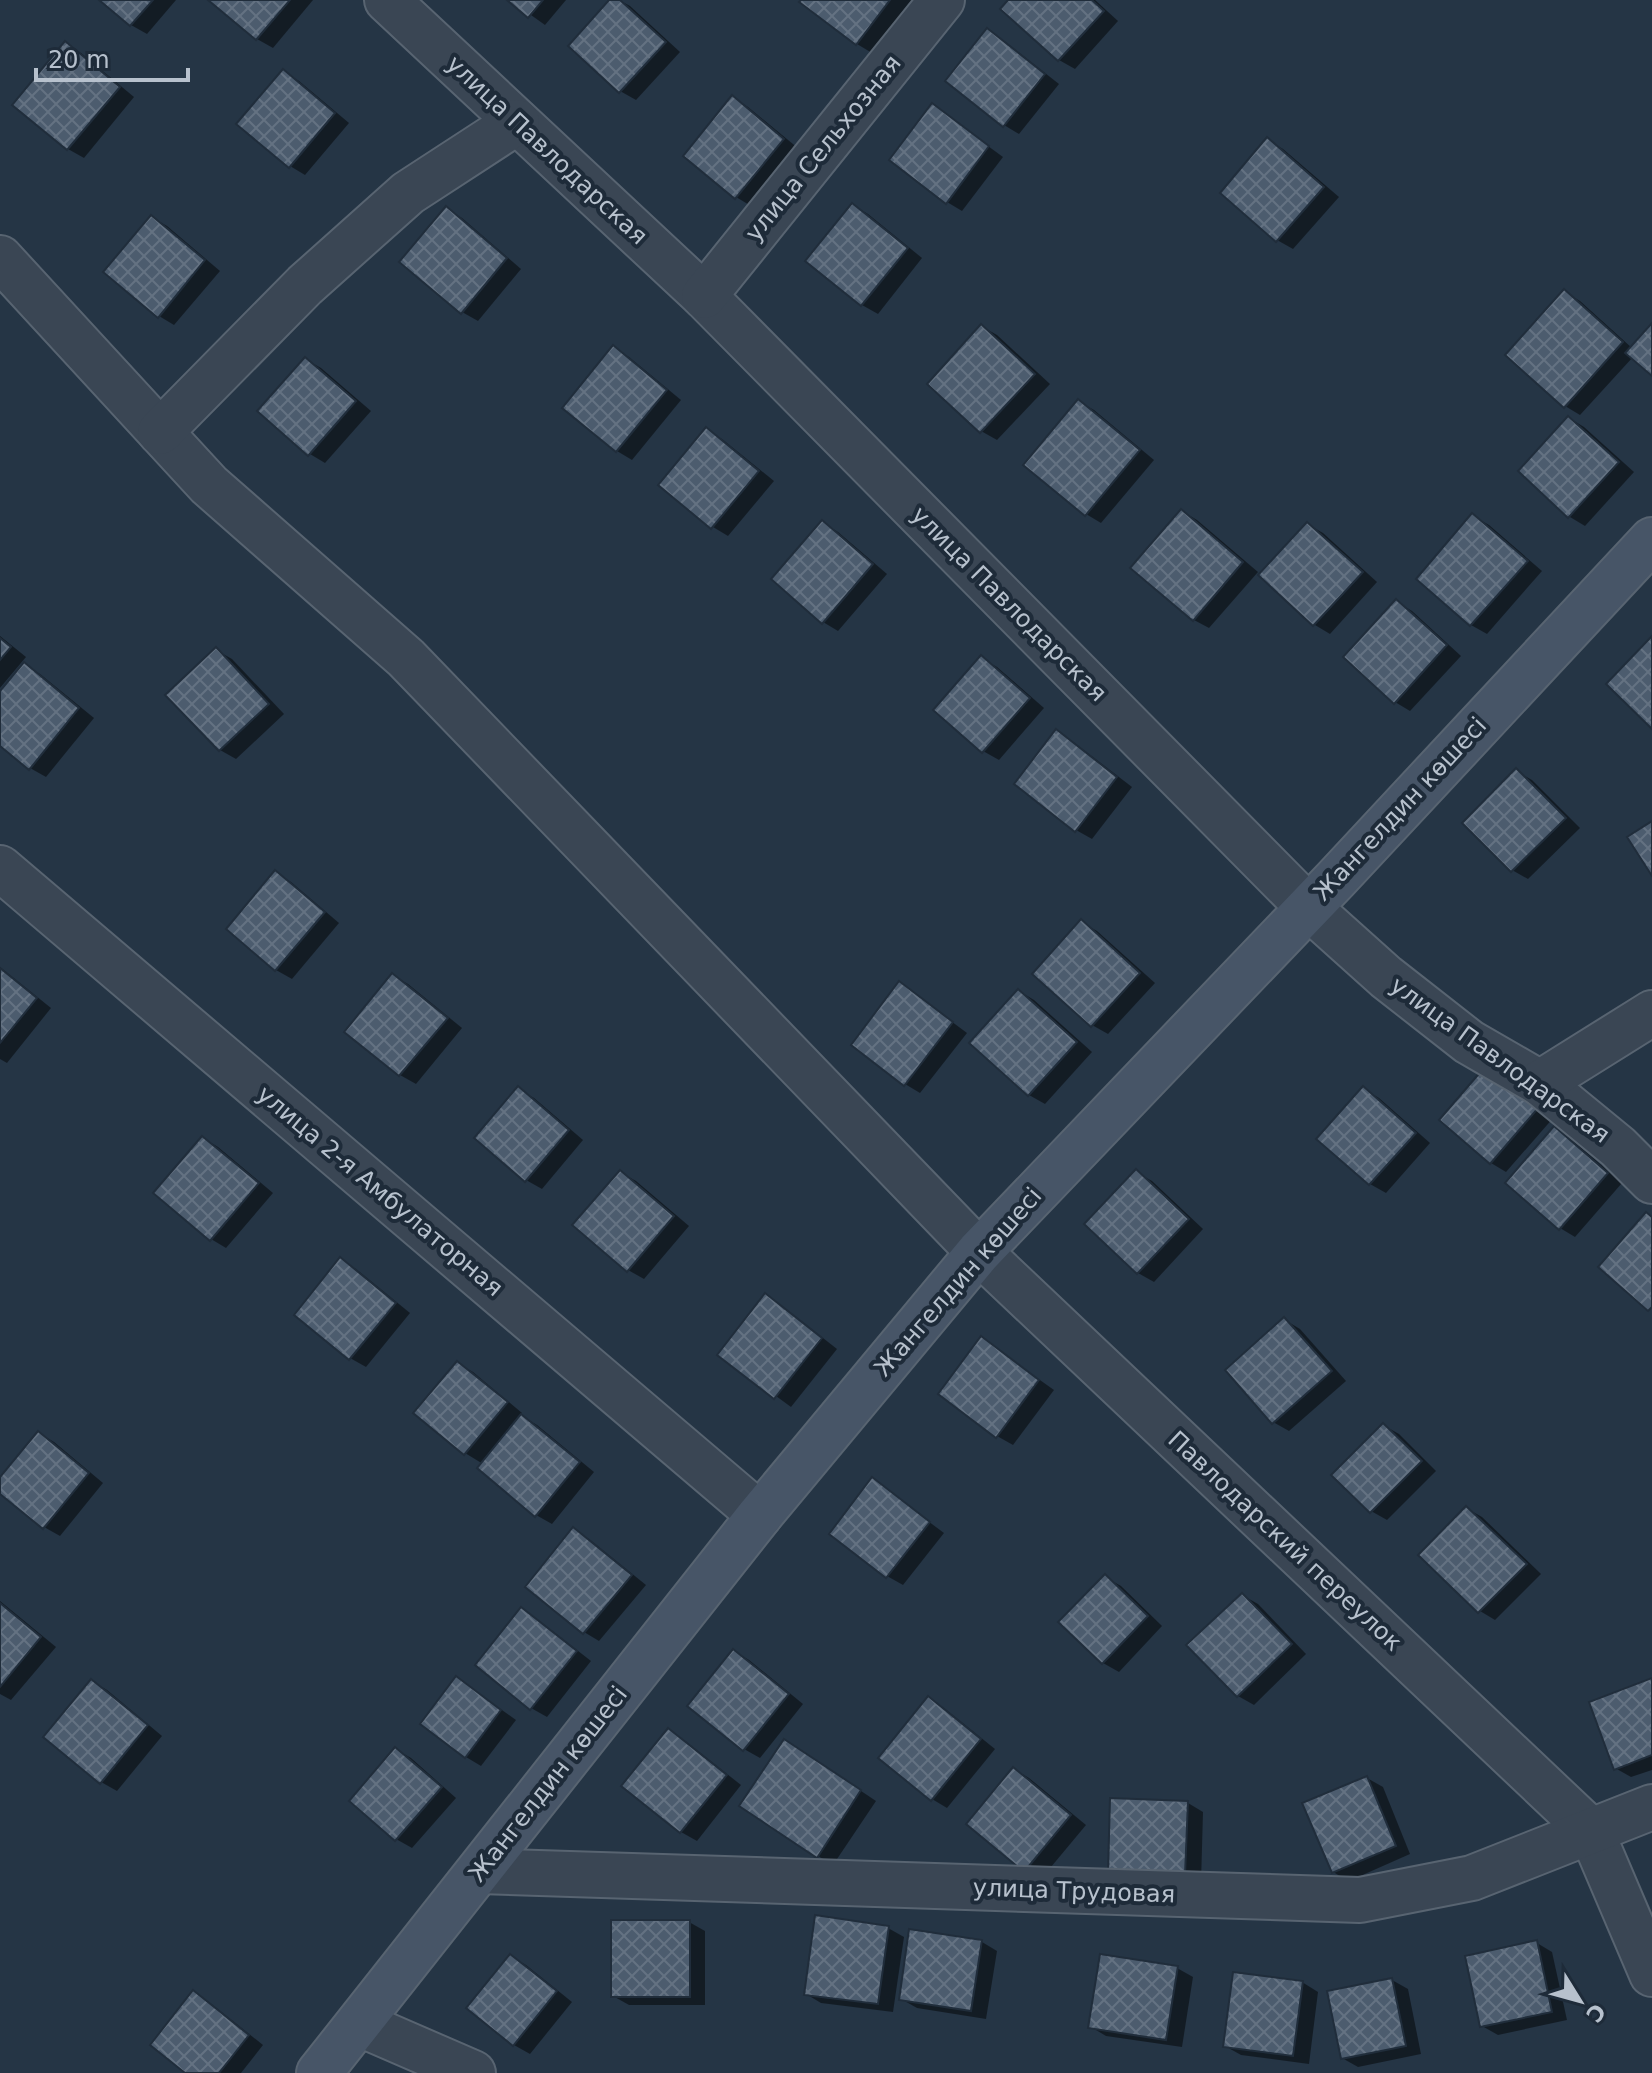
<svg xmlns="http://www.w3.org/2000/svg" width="1652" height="2073" font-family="'DejaVu Sans',sans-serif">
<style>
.shadow{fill:#0007}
.building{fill:url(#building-cross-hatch);stroke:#202d3b;stroke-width:2}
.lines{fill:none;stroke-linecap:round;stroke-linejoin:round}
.minor-casing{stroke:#586471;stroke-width:48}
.secondary-casing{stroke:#586471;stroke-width:48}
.minor{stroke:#3a4654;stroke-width:44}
.secondary{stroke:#475567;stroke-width:44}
.labels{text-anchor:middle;stroke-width:8;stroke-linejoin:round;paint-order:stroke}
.street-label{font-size:24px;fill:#b7c1cd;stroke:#1e2b39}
</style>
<defs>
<pattern id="building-cross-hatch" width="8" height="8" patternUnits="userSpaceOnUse" patternTransform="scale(2)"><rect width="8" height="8" fill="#4c5c6e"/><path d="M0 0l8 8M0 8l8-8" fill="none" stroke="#647282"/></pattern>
</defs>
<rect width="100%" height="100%" fill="#253545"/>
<g class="shadow">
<polygon points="102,0 176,0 147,34 131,25"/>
<polygon points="211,0 313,0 273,48 257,39"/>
<polygon points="510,0 566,0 545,25"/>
<polygon points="612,0 619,0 630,6 680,52 636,100 620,91"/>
<polygon points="804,0 912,0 872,53 857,44"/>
<polygon points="1010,0 1095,0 1118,21 1075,69 1059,60 1002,8"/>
<polygon points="988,31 1003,40 1059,84 1019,134 1004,125"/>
<polygon points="65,44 81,53 134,97 84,158 68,149 15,104"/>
<polygon points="283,72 299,81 349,123 305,175 290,166"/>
<polygon points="733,98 748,107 799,149 751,206 736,197"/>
<polygon points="932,105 1003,157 962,211 947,202"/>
<polygon points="1268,140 1283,149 1339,197 1293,249 1277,240 1223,193"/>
<polygon points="853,205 868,214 922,258 878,314 862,305 808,261"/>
<polygon points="446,209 462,218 521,269 478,321 462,312"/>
<polygon points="151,217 167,226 220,271 174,325 159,316"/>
<polygon points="1565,292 1580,301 1632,348 1652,326 1652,373 1633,357 1580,415 1565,406"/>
<polygon points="981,326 997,335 1050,384 997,440 981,431"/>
<polygon points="613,348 629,357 681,400 632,460 617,451"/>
<polygon points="305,359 321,368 371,411 325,463 310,454 260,411"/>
<polygon points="1078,401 1094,410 1154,460 1101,523 1086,514"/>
<polygon points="1569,418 1584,427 1634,472 1585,526 1570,517 1521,471"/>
<polygon points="706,430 722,439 774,481 728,536 713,527"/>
<polygon points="1182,511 1197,520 1258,572 1209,628 1194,620"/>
<polygon points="1473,516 1489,525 1542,571 1487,634 1471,625"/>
<polygon points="823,523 838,532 887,574 838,631 823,622"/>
<polygon points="1307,524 1323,533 1377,582 1330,634 1315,625 1261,575"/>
<polygon points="1397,602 1412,611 1461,656 1410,711 1395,702"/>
<polygon points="0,636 26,657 0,688"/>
<polygon points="216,650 232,659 284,714 236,759 220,750 168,695"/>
<polygon points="981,658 997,667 1044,708 999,760 983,751"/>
<polygon points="24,665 40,674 94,718 46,777 30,768 0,743 0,695"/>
<polygon points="1057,732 1072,741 1132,787 1092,839 1076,830"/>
<polygon points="1516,771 1532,780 1580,828 1528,879 1512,870"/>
<polygon points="276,873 291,882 339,923 292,979 276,970 228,929"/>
<polygon points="1081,922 1097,931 1155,983 1108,1034 1092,1025"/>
<polygon points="0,967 51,1008 7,1063 0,1059"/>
<polygon points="392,975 408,984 462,1028 416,1084 400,1075 347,1032"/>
<polygon points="900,983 967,1033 920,1093 905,1084"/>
<polygon points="1019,991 1034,1000 1092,1052 1045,1104 1029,1095"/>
<polygon points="1490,1065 1554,1117 1506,1172 1491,1163"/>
<polygon points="518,1089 534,1098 583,1140 542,1189 526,1180"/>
<polygon points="1364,1089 1379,1098 1430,1143 1386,1193 1370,1184 1319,1139"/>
<polygon points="1554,1129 1570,1138 1622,1183 1575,1237 1560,1228"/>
<polygon points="203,1138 218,1147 273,1193 226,1248 211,1239"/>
<polygon points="620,1172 636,1181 689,1226 644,1279 628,1270"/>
<polygon points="1136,1172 1152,1181 1203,1229 1154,1282 1138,1273"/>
<polygon points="340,1260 356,1269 410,1313 366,1367 350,1358 296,1314"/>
<polygon points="766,1296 781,1305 837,1349 791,1407 720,1355"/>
<polygon points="1285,1320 1300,1329 1346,1381 1289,1431 1273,1422"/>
<polygon points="982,1339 1054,1390 1013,1445 997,1436"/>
<polygon points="457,1363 473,1372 522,1413 520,1415 537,1425 594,1472 552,1524 536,1515 480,1468 483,1464 465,1453"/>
<polygon points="1383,1425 1399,1434 1436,1471 1387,1520 1371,1511"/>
<polygon points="39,1433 54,1442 103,1483 60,1536 44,1527 0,1491 0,1480"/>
<polygon points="873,1480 944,1533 903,1585 887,1576"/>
<polygon points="1466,1508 1482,1517 1541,1574 1495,1620 1480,1611"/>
<polygon points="574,1530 589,1539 646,1585 599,1641 584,1632"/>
<polygon points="1105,1577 1121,1586 1162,1626 1119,1672 1103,1663 1061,1622"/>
<polygon points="1242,1595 1258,1604 1306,1654 1254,1705 1238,1696"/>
<polygon points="0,1601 56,1647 11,1700 0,1694"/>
<polygon points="522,1610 537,1619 591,1661 547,1717 531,1708"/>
<polygon points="734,1651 749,1660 803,1704 760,1758 744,1749"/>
<polygon points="457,1678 516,1720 481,1766 466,1757"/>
<polygon points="1652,1680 1652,1770 1631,1777 1615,1768"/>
<polygon points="92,1681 107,1690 162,1736 117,1791 101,1782"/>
<polygon points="928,1699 944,1708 995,1749 947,1808 932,1799"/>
<polygon points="669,1731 684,1740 741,1785 697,1841 681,1832"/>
<polygon points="395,1749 411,1758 456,1798 412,1848 396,1839"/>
<polygon points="800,1750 876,1801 833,1865 818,1856"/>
<polygon points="1014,1769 1029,1778 1086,1825 1041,1879 1025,1870"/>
<polygon points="1367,1778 1383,1787 1410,1854 1349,1881 1333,1872"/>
<polygon points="1188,1803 1203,1812 1201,1883 1126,1881"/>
<polygon points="689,1922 705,1931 705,2005 629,2005 613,1996"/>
<polygon points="888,1928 904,1937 893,2012 821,2003 806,1994"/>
<polygon points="982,1942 997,1951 986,2019 917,2008 901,1999"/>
<polygon points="1537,1943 1552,1952 1567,2020 1498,2035 1482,2026"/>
<polygon points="510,1956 526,1965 572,2002 530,2054 514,2045 468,2008"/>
<polygon points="1177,1968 1193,1977 1182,2047 1106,2036 1091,2027"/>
<polygon points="1392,1980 1408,1989 1421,2054 1358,2067 1342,2058"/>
<polygon points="1302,1982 1318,1992 1309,2064 1241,2055 1225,2046"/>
<polygon points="193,1993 209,2002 263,2045 241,2073 188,2073"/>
</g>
<g class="building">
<polygon points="99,0 153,0 130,26"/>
<polygon points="208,0 290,0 256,40"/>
<polygon points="507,0 543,0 528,18"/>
<polygon points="609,0 620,0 666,42 619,93 568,46"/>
<polygon points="801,0 890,0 856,45 799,2"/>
<polygon points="1008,0 1092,0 1104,11 1058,61 1000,9"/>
<polygon points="987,28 1045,74 1003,127 945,81"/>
<polygon points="65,41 120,87 67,150 12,105"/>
<polygon points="283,69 335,113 289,168 236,124"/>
<polygon points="732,95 784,139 735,199 683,156"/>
<polygon points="932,103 989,146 946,204 889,160"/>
<polygon points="1267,137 1324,187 1276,242 1220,193"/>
<polygon points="852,203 908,248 861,306 805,261"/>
<polygon points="446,206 507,258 461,314 399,262"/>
<polygon points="151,215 205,260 158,318 103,272"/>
<polygon points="1564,289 1623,342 1564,408 1505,355"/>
<polygon points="1652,323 1652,376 1625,353"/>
<polygon points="981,324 1035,374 980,433 927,384"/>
<polygon points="613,345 667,390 616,452 562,408"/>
<polygon points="305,357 356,401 308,456 257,411"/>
<polygon points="1078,399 1140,450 1085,516 1023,465"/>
<polygon points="1568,416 1619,462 1568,518 1518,471"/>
<polygon points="706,427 759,471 711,529 658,485"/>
<polygon points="1181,509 1243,562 1193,621 1130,568"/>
<polygon points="1472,513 1528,561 1470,626 1416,579"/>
<polygon points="822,520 873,564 822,624 771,579"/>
<polygon points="1307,522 1363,572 1313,626 1258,575"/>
<polygon points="1396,599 1447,645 1394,704 1343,657"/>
<polygon points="1652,636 1652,729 1606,684"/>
<polygon points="0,638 11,647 0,660"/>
<polygon points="216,647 269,704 219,751 165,695"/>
<polygon points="981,655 1030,698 982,753 933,710"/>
<polygon points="24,662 79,708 29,770 0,746 0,691"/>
<polygon points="1056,729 1117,777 1075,832 1014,784"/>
<polygon points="1516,768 1566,818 1511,872 1462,823"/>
<polygon points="1652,821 1652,876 1627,837"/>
<polygon points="275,870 325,912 275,971 226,929"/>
<polygon points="1081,919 1140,973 1091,1027 1032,974"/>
<polygon points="0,968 37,998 0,1043"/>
<polygon points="392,973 448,1018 399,1076 344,1032"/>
<polygon points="899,981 953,1022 904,1086 851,1045"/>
<polygon points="1018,989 1077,1042 1028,1096 969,1043"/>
<polygon points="1489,1062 1539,1107 1490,1164 1439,1120"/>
<polygon points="518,1086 569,1130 525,1182 474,1138"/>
<polygon points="1363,1086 1416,1133 1369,1185 1316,1139"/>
<polygon points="1554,1126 1608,1173 1559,1230 1505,1183"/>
<polygon points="202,1136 259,1183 210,1241 153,1193"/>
<polygon points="1136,1169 1189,1219 1137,1274 1084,1224"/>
<polygon points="620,1170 674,1216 627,1272 572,1225"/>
<polygon points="1646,1212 1652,1217 1652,1307 1648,1311 1598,1267"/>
<polygon points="340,1257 396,1303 349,1360 294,1315"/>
<polygon points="765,1293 822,1338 774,1399 717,1355"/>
<polygon points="1284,1317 1332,1371 1272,1424 1225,1370"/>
<polygon points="981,1336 1039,1380 996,1438 938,1394"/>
<polygon points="457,1361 508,1402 464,1455 413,1413"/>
<polygon points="521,1414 580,1462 535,1517 477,1468"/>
<polygon points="1383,1423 1422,1461 1370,1513 1331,1475"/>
<polygon points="38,1431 89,1473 43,1529 0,1494 0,1477"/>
<polygon points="872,1477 930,1522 886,1578 829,1534"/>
<polygon points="1466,1506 1527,1564 1478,1613 1418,1555"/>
<polygon points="573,1527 632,1575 583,1634 525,1587"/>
<polygon points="1105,1574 1148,1616 1102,1664 1058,1622"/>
<polygon points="1242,1593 1292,1644 1237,1697 1186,1645"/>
<polygon points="0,1603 41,1637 0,1687"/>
<polygon points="521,1607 577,1651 530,1710 475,1665"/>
<polygon points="733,1649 789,1694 743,1751 687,1706"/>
<polygon points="456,1676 501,1710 465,1758 420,1724"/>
<polygon points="1652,1678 1652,1755 1614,1770 1589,1702"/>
<polygon points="91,1679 148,1725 100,1784 43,1737"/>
<polygon points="928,1696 981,1739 931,1801 878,1758"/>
<polygon points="668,1728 727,1775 680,1833 621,1786"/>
<polygon points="784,1739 861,1790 817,1858 739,1806"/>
<polygon points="395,1747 442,1787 395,1841 349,1801"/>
<polygon points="1013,1767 1071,1815 1024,1872 966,1824"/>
<polygon points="1367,1776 1396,1846 1332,1873 1302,1803"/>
<polygon points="1110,1798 1188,1801 1185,1875 1108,1873"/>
<polygon points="815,1915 889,1926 878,2004 804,1995"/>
<rect x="611" y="1920" width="79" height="77"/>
<polygon points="909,1929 982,1940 971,2011 899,2000"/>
<polygon points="1537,1940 1552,2012 1480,2027 1465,1956"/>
<polygon points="510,1954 557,1991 513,2046 466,2008"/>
<polygon points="1100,1954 1178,1966 1166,2040 1088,2028"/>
<polygon points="1233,1972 1303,1981 1293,2056 1223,2047"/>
<polygon points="1392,1978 1406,2046 1341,2059 1327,1991"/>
<polygon points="193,1990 249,2035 219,2073 185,2073 150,2045"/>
</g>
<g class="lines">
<defs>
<g id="minor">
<polyline points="387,0 704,296 1308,907 1386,977 1469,1042 1540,1083 1618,1147 1652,1181"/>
<polyline points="0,258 209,485 406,658 979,1252 1591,1831 1652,1974"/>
<polyline points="704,296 942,0"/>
<polyline points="160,432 305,285 408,193 517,122"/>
<polyline points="0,868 760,1515"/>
<polyline points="1540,1083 1652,1013"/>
<polyline points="480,1871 1360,1900 1472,1878 1652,1807"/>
<polyline points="360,2024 473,2073"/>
</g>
<polyline id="secondary" points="319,2073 760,1515 979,1252 1336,879 1652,540"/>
</defs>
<use href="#minor" class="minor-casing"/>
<use href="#secondary" class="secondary-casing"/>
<use href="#minor" class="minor"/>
<use href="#secondary" class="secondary"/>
</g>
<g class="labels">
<g class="street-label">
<text transform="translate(823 148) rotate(-51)" y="8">улица Сельхозная</text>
<text transform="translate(547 150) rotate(43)" y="8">улица Павлодарская</text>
<text transform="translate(1009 604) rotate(45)" y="8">улица Павлодарская</text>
<text transform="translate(1400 809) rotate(-47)" y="8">Жангелдин көшесі</text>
<text transform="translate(1500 1060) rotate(36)" y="8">улица Павлодарская</text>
<text transform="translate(380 1191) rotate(40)" y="8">улица 2-я Амбулаторная</text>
<text transform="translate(958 1282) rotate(-49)" y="8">Жангелдин көшесі</text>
<text transform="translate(1285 1541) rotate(43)" y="8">Павлодарский переулок</text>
<text transform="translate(548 1784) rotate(-52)" y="8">Жангелдин көшесі</text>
<text transform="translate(1074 1891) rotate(2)" y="8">улица Трудовая</text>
</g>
</g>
<g transform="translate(1580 2001) rotate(127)" stroke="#1e2b39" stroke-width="6" paint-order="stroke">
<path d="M0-6L14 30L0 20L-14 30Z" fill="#b7c1cd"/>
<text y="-12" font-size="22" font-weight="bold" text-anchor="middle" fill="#b7c1cd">С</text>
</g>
<path d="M36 68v12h152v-12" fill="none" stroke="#b7c1cd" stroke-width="4"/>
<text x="48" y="68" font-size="24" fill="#b7c1cd" stroke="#1e2b39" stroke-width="6" paint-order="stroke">20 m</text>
</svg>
